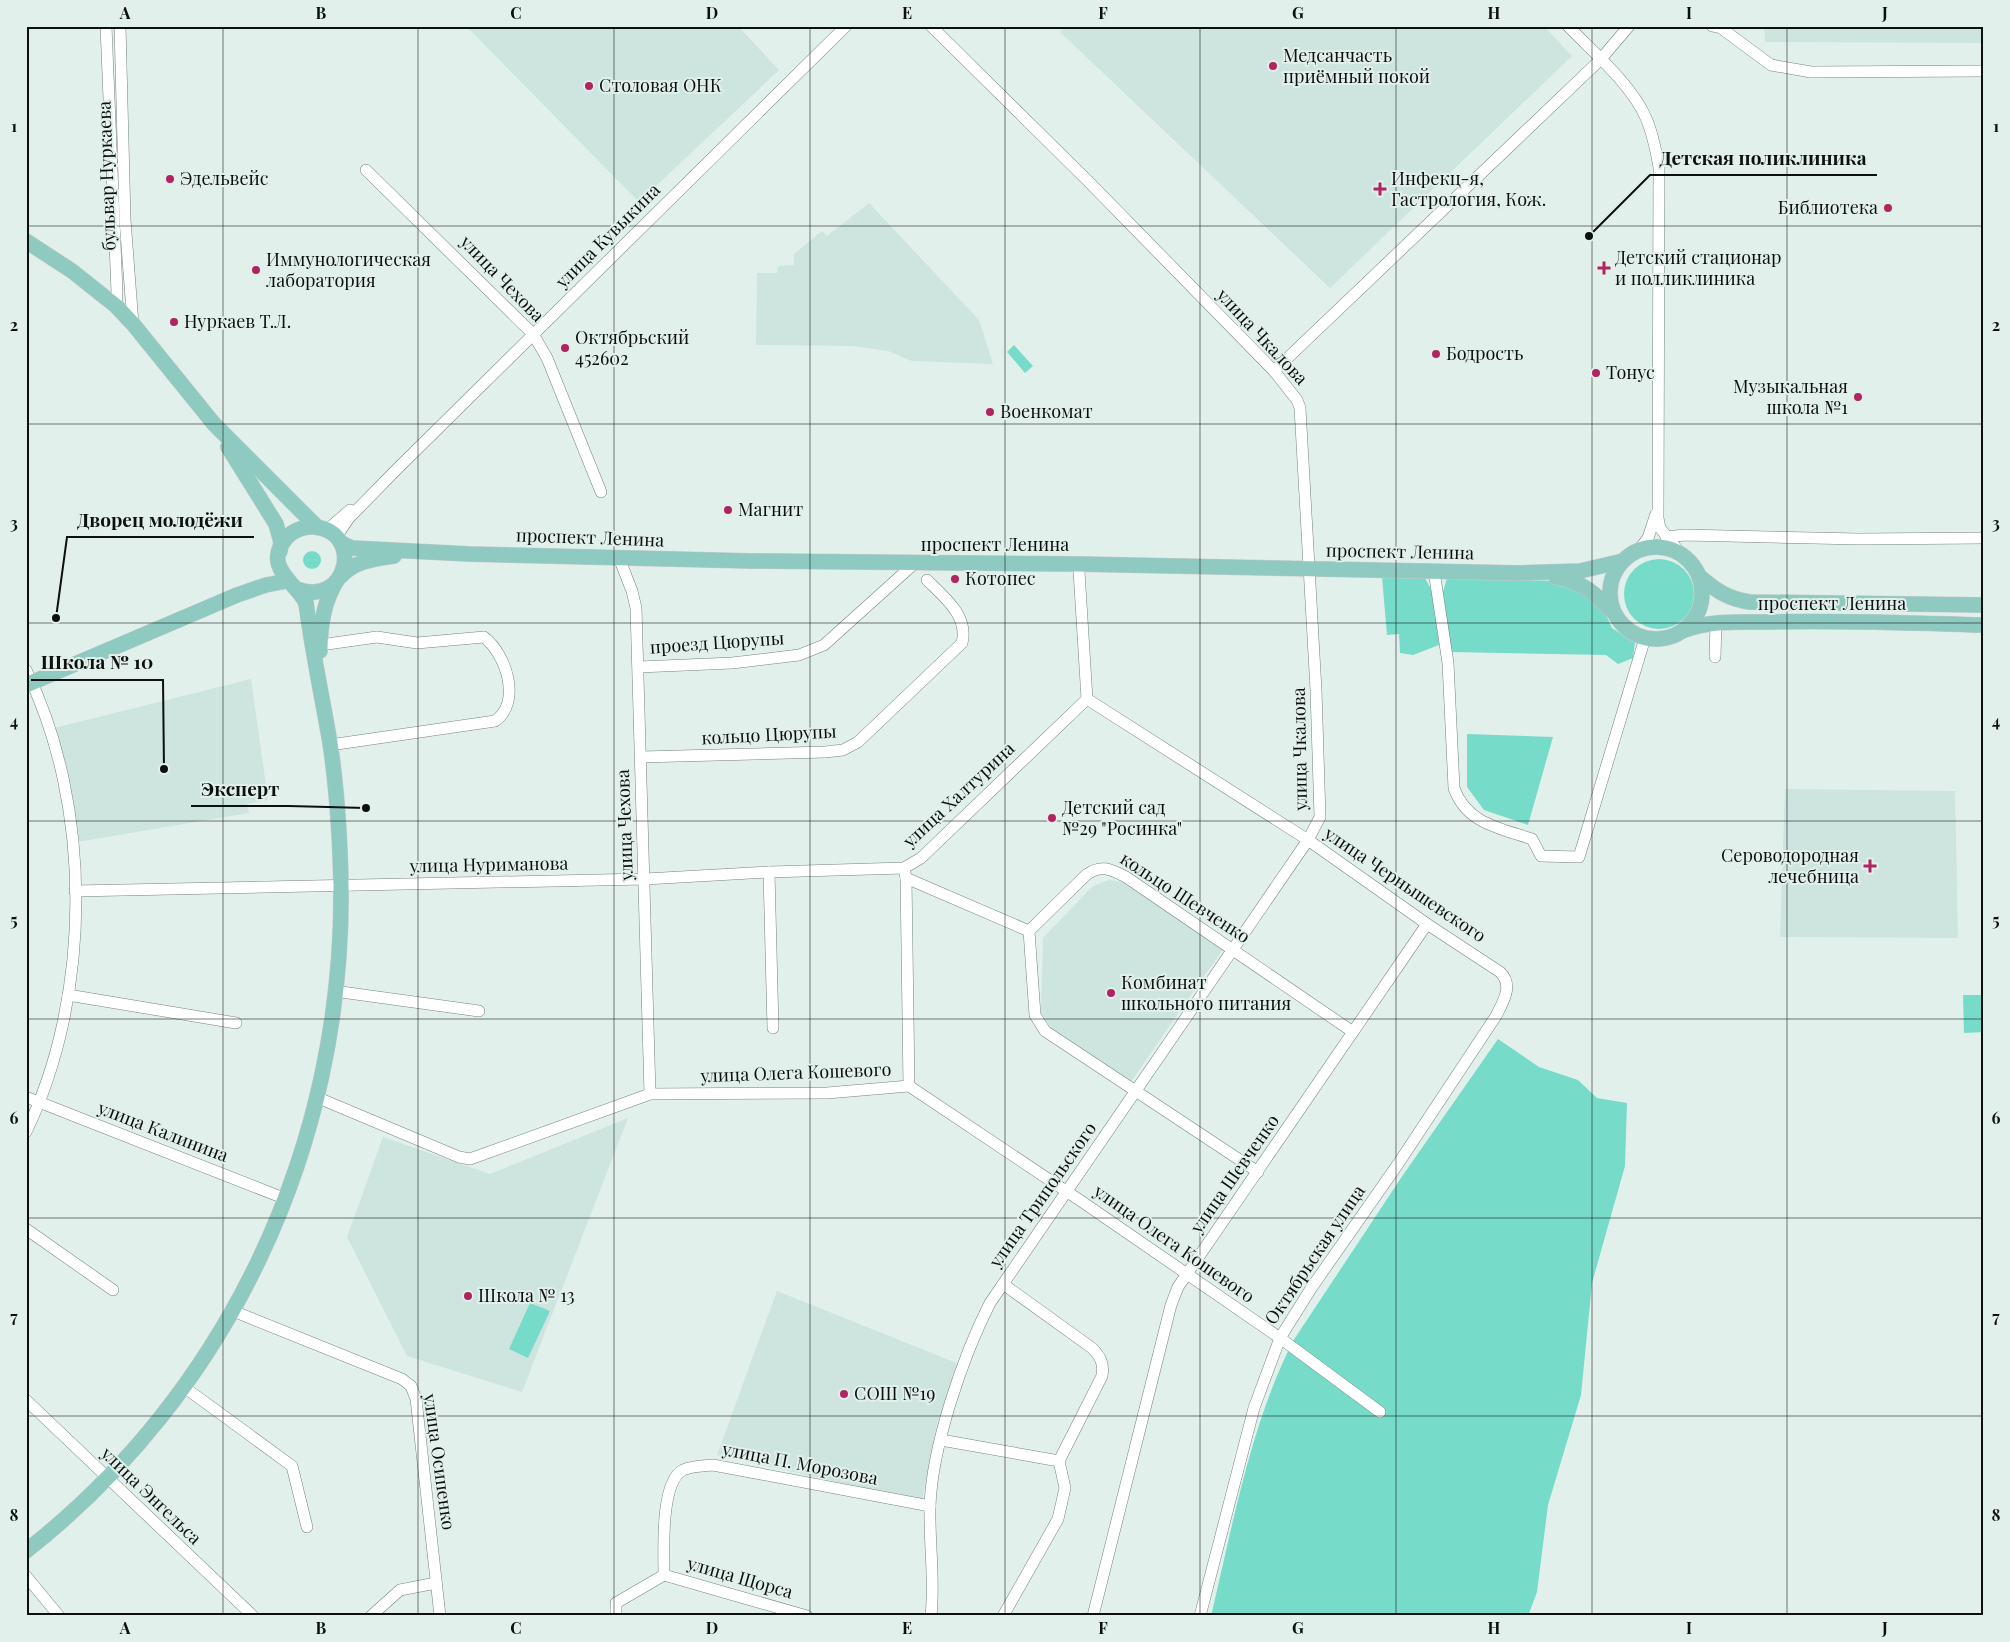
<svg xmlns="http://www.w3.org/2000/svg" width="2010" height="1642" font-family="'Playfair Display',serif">
<style>
.built{fill:#cde4df}
.green{fill:#77dbc9}
.lines{fill:none;stroke-linecap:round;stroke-linejoin:round}
.minor-casing{stroke:#778381;stroke-width:12}
.major-casing{stroke:#cacaca;stroke-width:16}
.minor{stroke:#fff;stroke-width:11}
.major{stroke:#8fcac1;stroke-width:15}
.grid{fill:none;stroke:#0c100f;stroke-width:1;stroke-opacity:0.55}
.poi-dot{fill:#b02460;stroke:#e2f0ec;stroke-width:2}
.labels{text-anchor:middle;stroke-width:4;stroke-linejoin:round;paint-order:stroke}
.poi-label{font-size:18px;fill:#0c100f;stroke:#e2f0ec;text-anchor:start}
.street-label{font-size:18px;fill:#0c100f;stroke:#e2f0ec}
.leader{fill:none;stroke:#0c100f;stroke-width:2}
.callout-dot{fill:#0c100f;stroke:#e2f0ec;stroke-width:2}
.callout-label{font-size:19px;text-anchor:middle;font-weight:bold;fill:#0c100f;stroke:#e2f0ec;stroke-width:4;stroke-linejoin:round;paint-order:stroke}
.neatline{fill:none;stroke:#0c100f;stroke-width:2}
.grid-label{font-size:16px;text-anchor:middle;font-weight:bold;fill:#0c100f}
</style>
<rect width="100%" height="100%" fill="#e2f0ec"/>
<g class="built">
<polygon points="466,26 738,26 779,70 639,202"/>
<polygon points="1066,26 1544,26 1572,56 1330,288 1060,32"/>
<polygon points="1764,26 1982,26 1981,43 1765,42"/>
<polygon points="869,203 979,320 993,364 912,361 888,351 852,346 756,345 757,273 777,273 778,266 794,265 794,254 822,231 827,236"/>
<polygon points="251,679 268,800 247,804 249,813 77,842 54,728"/>
<polygon points="1785,789 1955,791 1958,938 1780,937"/>
<polygon points="1109,880 1126,883 1223,949 1130,1083 1052,1029 1041,1012 1043,938 1093,886"/>
<polygon points="628,1118 522,1392 407,1356 347,1237 383,1137 490,1174"/>
<polygon points="777,1291 959,1364 937,1424 922,1501 717,1455"/>
</g>
<g class="green">
<polygon points="1014,345 1033,366 1025,373 1007,352"/>
<circle cx="312" cy="560" r="9"/>
<circle cx="1659" cy="594" r="35"/>
<polygon points="1382,577 1425,578 1433,593 1439,645 1413,655 1400,653 1399,634 1387,635"/>
<polygon points="1447,578 1560,581 1602,606 1612,628 1635,643 1633,658 1618,664 1606,655 1451,652 1443,592"/>
<polygon points="1467,734 1553,737 1528,825 1484,810 1467,787"/>
<polygon points="1963,995 1984,995 1984,1032 1964,1033"/>
<path d="M1498,1039l41,28 39,13 19,18 30,5 -2,63 -33,117 -11,112 -33,110 -11,87 -9,24h-317c22,-92 39,-190 82,-275l110,-166z"/>
<polygon points="530,1303 550,1311 528,1358 509,1349"/>
</g>
<g class="lines">
<defs>
<g id="minor">
<polyline points="106,26 117,292 116,306"/>
<polyline points="120,26 125,220 133,324"/>
<path d="M931,26l157,155 186,190 23,29 3,8 16,282 4,127 -12,23 -318,463c-27,53 -58,143 -60,203 -1,37 5,73 1,110"/>
<path d="M1568,26c25,26 64,59 78,92 7,16 10,33 13,49l-1,351 2,10 21,26"/>
<polyline points="1712,26 1721,28 1771,65 1811,72 1984,71"/>
<polyline points="366,170 533,334 547,358 601,492"/>
<polyline points="1274,371 1600,60 1629,26"/>
<polyline points="327,530 350,510"/>
<polyline points="336,537 349,518 395,471 846,26"/>
<polyline points="1666,537 1685,535 1859,539 1984,538"/>
<polyline points="1638,551 1648,538 1656,514"/>
<polyline points="619,558 632,591 636,608 650,1094"/>
<polyline points="1079,571 1087,699"/>
<path d="M1434,571l14,92 6,125c12,35 45,40 78,51l9,17 38,1 66,-219"/>
<path d="M320,645l57,-8 40,6 67,-6c22,17 38,65 11,84l-165,24"/>
<polyline points="1715,657 1716,622"/>
<polyline points="639,667 732,663 799,655 824,645 915,563"/>
<path d="M26,670c67,136 66,326 0,462"/>
<path d="M1087,699l221,141 119,84 73,48c14,13 3,30 -4,44l-98,148 -86,123 -32,51 -26,70 -54,208"/>
<path d="M641,757l184,-5 18,-2 15,-8 104,-99c7,-27 -18,-46 -35,-63"/>
<polyline points="904,868 906,878 909,1086"/>
<polyline points="769,872 773,1028"/>
<polyline points="906,878 1029,931"/>
<polyline points="75,891 645,879 769,872 904,868 921,858 1087,699"/>
<polyline points="334,991 479,1011"/>
<polyline points="68,995 236,1023"/>
<polyline points="26,1097 286,1199"/>
<polyline points="316,1097 459,1157 470,1159 650,1094 827,1093 909,1086 1081,1201 1280,1338 1380,1412"/>
<path d="M1258,1172l-213,-141 -10,-16 -6,-84 57,-56c15,-11 24,-6 40,2l227,155"/>
<polyline points="26,1229 113,1290"/>
<path d="M1003,1284l89,64c9,9 12,16 10,28l-43,85 6,27 -7,31 -55,97"/>
<polyline points="233,1311 402,1379 411,1386 416,1399 440,1616"/>
<polyline points="184,1387 292,1466 307,1527"/>
<polyline points="26,1400 253,1616"/>
<polyline points="941,1440 1059,1461"/>
<path d="M664,1575c0,-23 -4,-93 19,-105 9,-4 20,-4 30,-5l217,41"/>
<polyline points="664,1575 807,1616"/>
<polyline points="26,1576 59,1616"/>
<polyline points="371,1616 400,1590 436,1583"/>
<polyline points="616,1616 616,1603 664,1575"/>
<polyline points="1093,1616 1171,1305 1178,1287 1427,924"/>
</g>
<g id="major">
<polyline points="26,241 72,271 116,306 133,324 214,424 317,527"/>
<polyline points="228,447 276,524 281,542 280,551"/>
<polyline points="341,543 352,548 469,554 752,561 1078,564 1520,573 1580,571 1623,561"/>
<circle cx="1656" cy="593" r="46"/>
<path d="M341,576c14,-15 33,-17 53,-20"/>
<path d="M1699,576c16,14 29,23 51,26l234,3"/>
<path d="M1556,577c25,4 40,17 56,34"/>
<path d="M1682,631c29,-11 57,-9 87,-9 72,-2 143,1 215,3"/>
<path d="M320,651c0,-24 3,-48 16,-69"/>
<polyline points="26,685 237,595 266,585 287,581"/>
<path d="M26,1551c204,-160 318,-407 315,-666 -1,-47 -4,-96 -11,-142 -8,-47 -18,-93 -24,-140 -10,-21 -45,-36 -19,-66 7,-7 18,-11 28,-10 49,5 33,81 -18,62"/>
</g>
</defs>
<use href="#minor" class="minor-casing"/>
<use href="#major" class="major-casing"/>
<use href="#minor" class="minor"/>
<use href="#major" class="major"/>
</g>
<path class="grid" d="M223,26v1590M418,26v1590M614,26v1590M810,26v1590M1005,26v1590M1200,26v1590M1396,26v1590M1592,26v1590M1787,26v1590M26,226h1958M26,424h1958M26,623h1958M26,821h1958M26,1019h1958M26,1218h1958M26,1416h1958"/>
<g class="poi-dot">
<circle cx="1273" cy="66" r="5"/>
<circle cx="589" cy="86" r="5"/>
<circle cx="170" cy="179" r="5"/>
<path d="M1377.5 181.5h5v5h5v5h-5v5h-5v-5h-5v-5h5z"/>
<circle cx="1888" cy="208" r="5"/>
<path d="M1601.5 260.5h5v5h5v5h-5v5h-5v-5h-5v-5h5z"/>
<circle cx="256" cy="270" r="5"/>
<circle cx="174" cy="322" r="5"/>
<circle cx="565" cy="348" r="5"/>
<circle cx="1436" cy="354" r="5"/>
<circle cx="1596" cy="373" r="5"/>
<circle cx="1858" cy="397" r="5"/>
<circle cx="990" cy="412" r="5"/>
<circle cx="728" cy="510" r="5"/>
<circle cx="955" cy="579" r="5"/>
<circle cx="1052" cy="818" r="5"/>
<path d="M1867.5 858.5h5v5h5v5h-5v5h-5v-5h-5v-5h5z"/>
<circle cx="1111" cy="993" r="5"/>
<circle cx="468" cy="1296" r="5"/>
<circle cx="844" cy="1394" r="5"/>
</g>
<g class="labels">
<g class="poi-label">
<text x="1283" y="62">Медсанчасть<tspan x="1283" dy="21">приёмный покой</tspan></text>
<text x="599" y="92">Столовая ОНК</text>
<text x="180" y="185">Эдельвейс</text>
<text x="1391" y="185">Инфекц-я,<tspan x="1391" dy="21">Гастрология, Кож.</tspan></text>
<text x="1878" y="214" text-anchor="end">Библиотека</text>
<text x="1615" y="264">Детский стационар<tspan x="1615" dy="21">и полликлиника</tspan></text>
<text x="266" y="266">Иммунологическая<tspan x="266" dy="21">лаборатория</tspan></text>
<text x="184" y="328">Нуркаев Т.Л.</text>
<text x="575" y="344">Октябрьский<tspan x="575" dy="21">452602</tspan></text>
<text x="1446" y="360">Бодрость</text>
<text x="1606" y="379">Тонус</text>
<text x="1848" y="393" text-anchor="end">Музыкальная<tspan x="1848" dy="21">школа №1</tspan></text>
<text x="1000" y="418">Военкомат</text>
<text x="738" y="516">Магнит</text>
<text x="965" y="585">Котопес</text>
<text x="1062" y="814">Детский сад<tspan x="1062" dy="21">№29 "Росинка"</tspan></text>
<text x="1859" y="862" text-anchor="end">Сероводородная<tspan x="1859" dy="21">лечебница</tspan></text>
<text x="1121" y="989">Комбинат<tspan x="1121" dy="21">школьного питания</tspan></text>
<text x="478" y="1302">Школа № 13</text>
<text x="854" y="1400">СОШ №19</text>
</g>
<g class="street-label">
<text transform="translate(107 176) rotate(-92)" y="6">бульвар Нуркаева</text>
<text transform="translate(608 236) rotate(-45)" y="6">улица Кувыкина</text>
<text transform="translate(502 279) rotate(46)" y="6">улица Чехова</text>
<text transform="translate(1262 337) rotate(47)" y="6">улица Чкалова</text>
<text transform="translate(590 538) rotate(2)" y="6">проспект Ленина</text>
<text x="995" y="551">проспект Ленина</text>
<text transform="translate(1400 552) rotate(1)" y="6">проспект Ленина</text>
<text x="1832" y="610">проспект Ленина</text>
<text transform="translate(717 643) rotate(-4)" y="6">проезд Цюрупы</text>
<text transform="translate(769 735) rotate(-3)" y="6">кольцо Цюрупы</text>
<text transform="translate(1300 749) rotate(-91)" y="6">улица Чкалова</text>
<text transform="translate(959 795) rotate(-43)" y="6">улица Халтурина</text>
<text transform="translate(625 825) rotate(-92)" y="6">улица Чехова</text>
<text transform="translate(489 865) rotate(-1)" y="6">улица Нуриманова</text>
<text transform="translate(1405 885) rotate(34)" y="6">улица Чернышевского</text>
<text transform="translate(1185 898) rotate(33)" y="6">кольцо Шевченко</text>
<text transform="translate(796 1073) rotate(-2)" y="6">улица Олега Кошевого</text>
<text transform="translate(163 1132) rotate(21)" y="6">улица Калинина</text>
<text transform="translate(1235 1174) rotate(-55)" y="6">улица Шевченко</text>
<text transform="translate(1043 1195) rotate(-55)" y="6">улица Трипольского</text>
<text transform="translate(1174 1244) rotate(35)" y="6">улица Олега Кошевого</text>
<text transform="translate(1315 1255) rotate(-56)" y="6">Октябрьская улица</text>
<text transform="translate(439 1462) rotate(82)" y="6">улица Осипенко</text>
<text transform="translate(800 1464) rotate(11)" y="6">улица П. Морозова</text>
<text transform="translate(151 1496) rotate(44)" y="6">улица Энгельса</text>
<text transform="translate(740 1578) rotate(16)" y="6">улица Щорса</text>
</g>
</g>
<path class="leader" d="M1589 236L1650 175H1877M56 618L67 537H254M164 769L163 680H31M366 808L289 806H191"/>
<g class="callout-dot">
<circle cx="1589" cy="236" r="5"/>
<circle cx="56" cy="618" r="5"/>
<circle cx="164" cy="769" r="5"/>
<circle cx="366" cy="808" r="5"/>
</g>
<g class="callout-label">
<text x="1763" y="165">Детская поликлиника</text>
<text x="160" y="527">Дворец молодёжи</text>
<text x="97" y="669">Школа № 10</text>
<text x="240" y="796">Эксперт</text>
</g>
<rect width="2010" height="1642" fill="none" stroke="#e2f0ec" stroke-width="55"/>
<rect x="28" y="28" width="1954" height="1586" class="neatline"/>
<g class="grid-label">
<text x="125" y="19">A</text>
<text x="321" y="19">B</text>
<text x="516" y="19">C</text>
<text x="712" y="19">D</text>
<text x="907" y="19">E</text>
<text x="1103" y="19">F</text>
<text x="1298" y="19">G</text>
<text x="1494" y="19">H</text>
<text x="1689" y="19">I</text>
<text x="1885" y="19">J</text>
<text x="14" y="132">1</text>
<text x="1996" y="132">1</text>
<text x="14" y="331">2</text>
<text x="1996" y="331">2</text>
<text x="14" y="529">3</text>
<text x="1996" y="529">3</text>
<text x="14" y="727">4</text>
<text x="1996" y="727">4</text>
<text x="14" y="926">5</text>
<text x="1996" y="926">5</text>
<text x="14" y="1124">6</text>
<text x="1996" y="1124">6</text>
<text x="14" y="1323">7</text>
<text x="1996" y="1323">7</text>
<text x="14" y="1521">8</text>
<text x="1996" y="1521">8</text>
<text x="125" y="1634">A</text>
<text x="321" y="1634">B</text>
<text x="516" y="1634">C</text>
<text x="712" y="1634">D</text>
<text x="907" y="1634">E</text>
<text x="1103" y="1634">F</text>
<text x="1298" y="1634">G</text>
<text x="1494" y="1634">H</text>
<text x="1689" y="1634">I</text>
<text x="1885" y="1634">J</text>
</g>
</svg>
